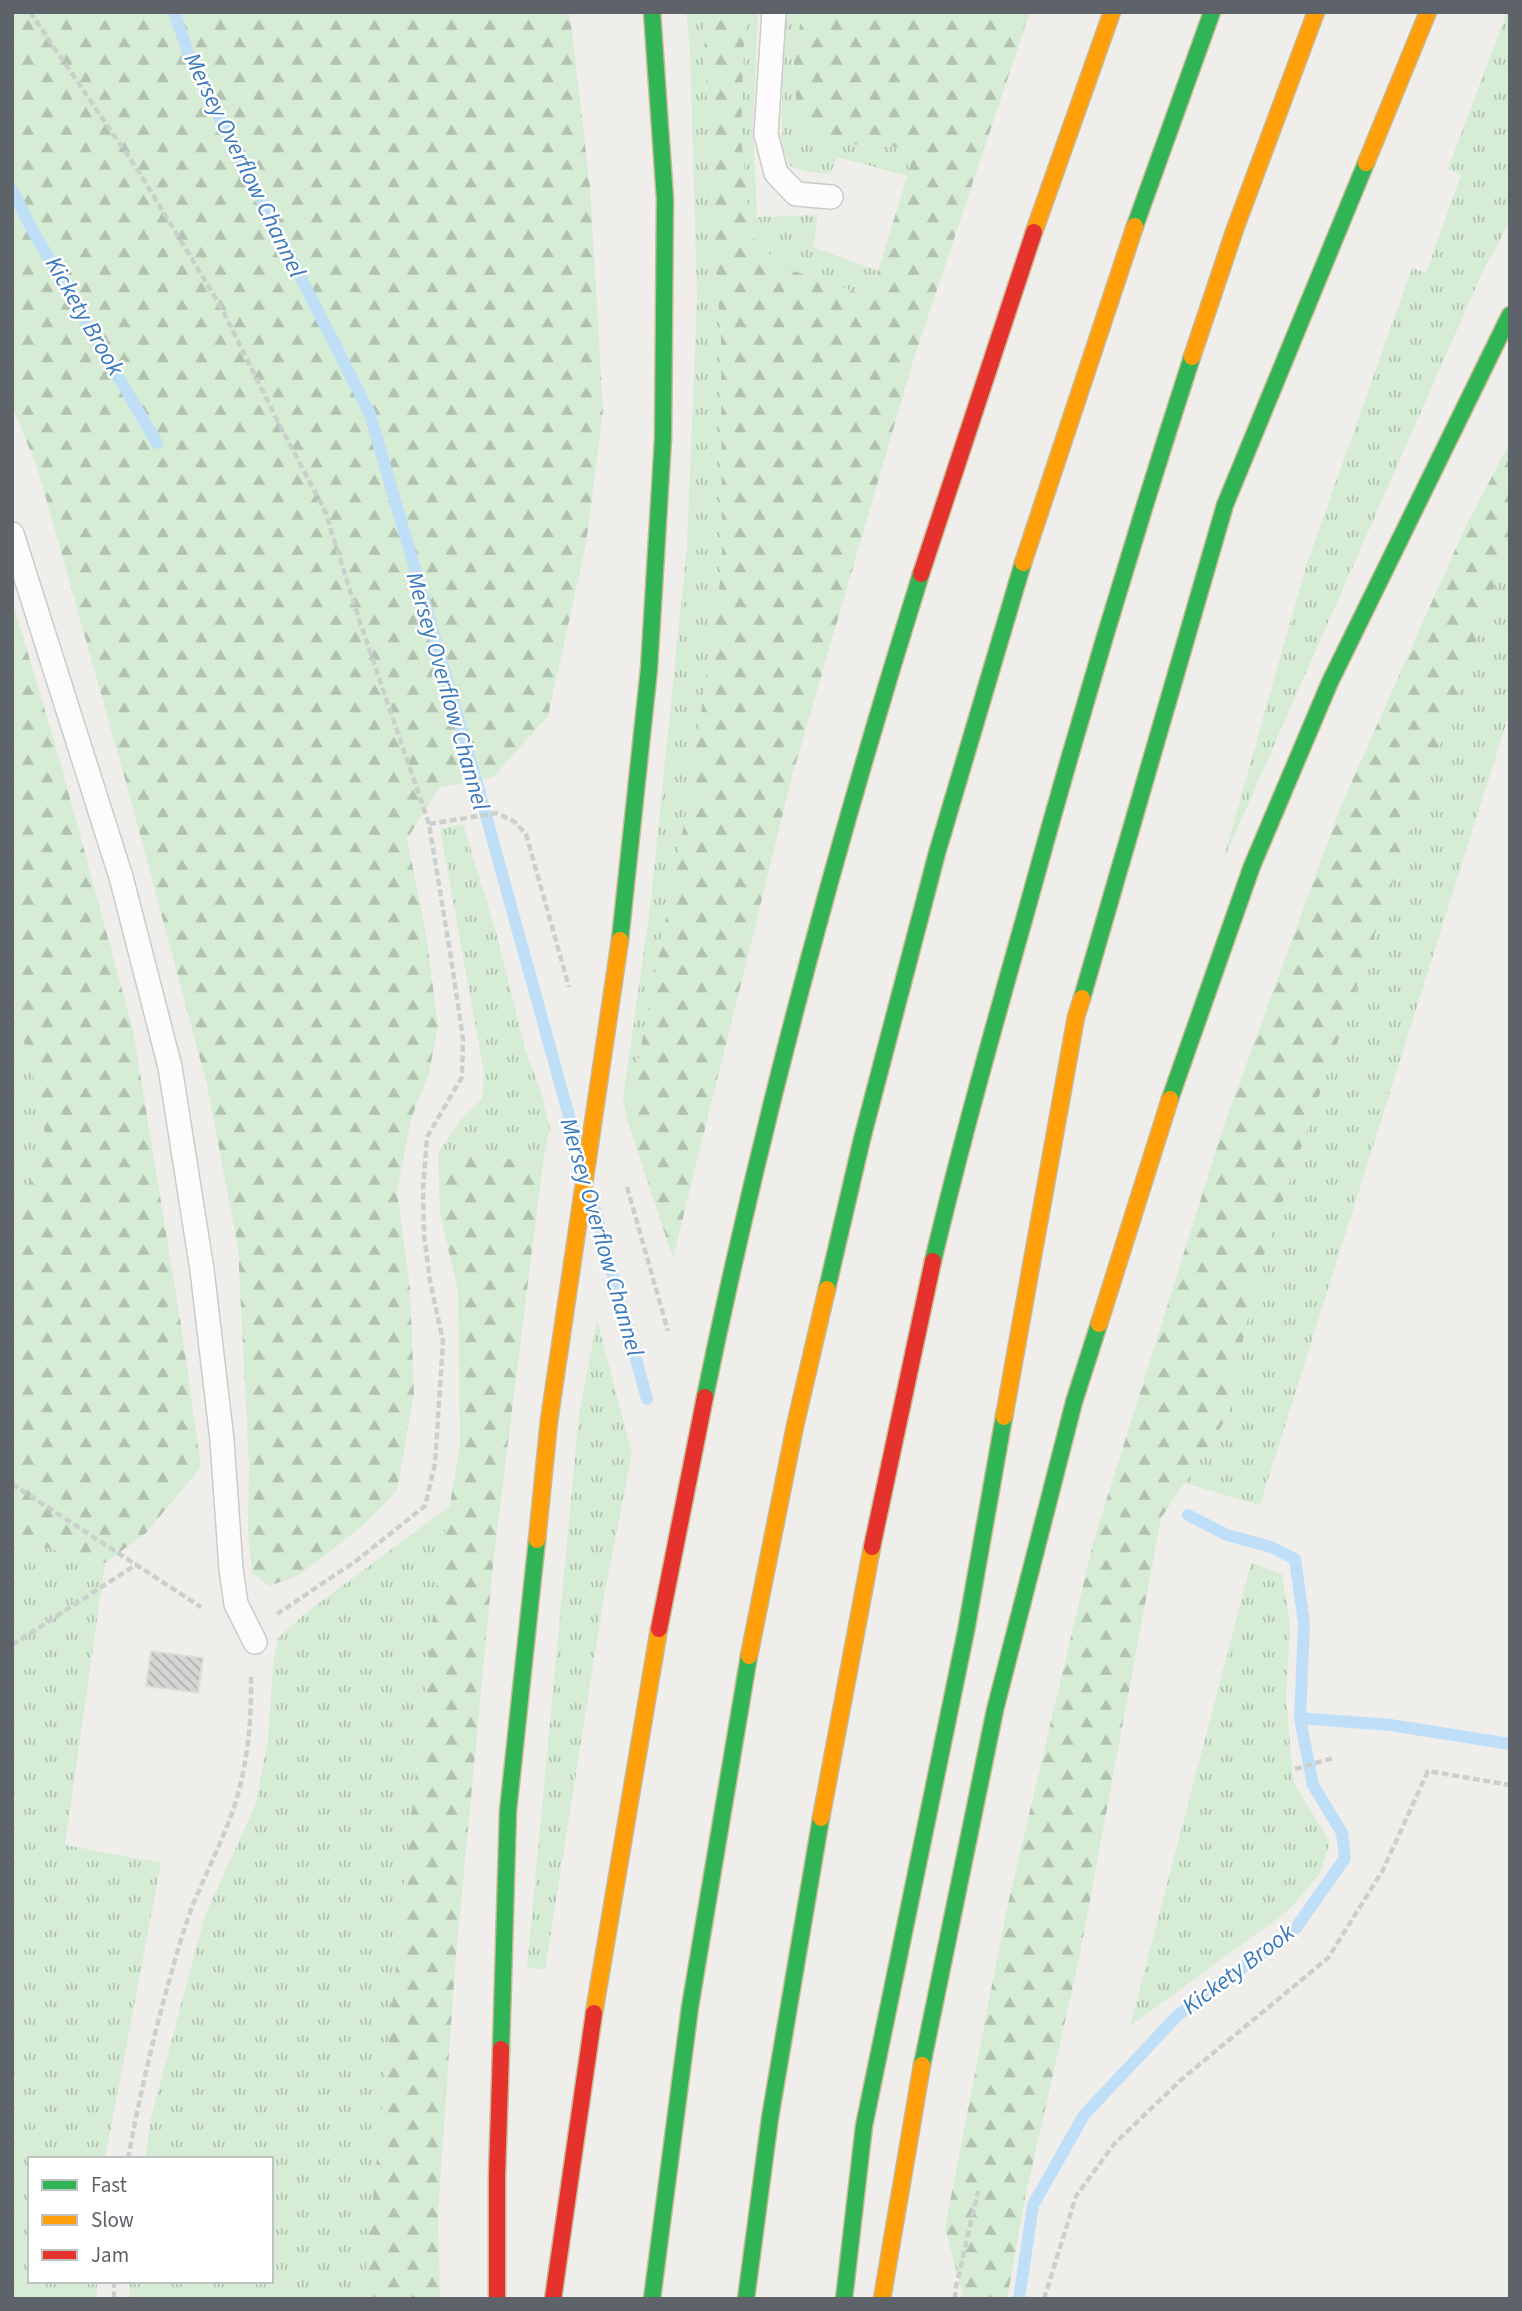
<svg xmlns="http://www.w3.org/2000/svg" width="1522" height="2311" font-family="'Source Sans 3',sans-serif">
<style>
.grass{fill:url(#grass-tufts)}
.forest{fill:url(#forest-firs)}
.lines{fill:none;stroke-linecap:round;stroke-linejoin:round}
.stream{stroke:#bfdff9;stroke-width:12}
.building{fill:url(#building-back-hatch);stroke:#deddd8;stroke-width:2}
.lane-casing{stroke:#cbcbcb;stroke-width:26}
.fast-casing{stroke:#c8b996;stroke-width:19}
.slow-casing{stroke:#c8b996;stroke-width:19}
.jam-casing{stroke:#c8b996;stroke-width:19}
.path{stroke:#cad0cc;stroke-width:4.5;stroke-dasharray:7 3.5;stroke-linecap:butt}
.lane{stroke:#fdfcfc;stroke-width:23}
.fast{stroke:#30b455;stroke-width:16}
.slow{stroke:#ff9f0a;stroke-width:16}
.jam{stroke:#e5322d;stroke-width:16}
.slow-bridge-casing{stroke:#c8b996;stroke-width:19;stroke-linecap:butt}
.slow-bridge{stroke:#ff9f0a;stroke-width:16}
.labels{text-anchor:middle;stroke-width:5;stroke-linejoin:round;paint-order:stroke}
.water-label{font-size:24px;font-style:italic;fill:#3a79bd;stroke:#fff}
</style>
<defs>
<pattern id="grass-tufts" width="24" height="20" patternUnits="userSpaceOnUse" patternTransform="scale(1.75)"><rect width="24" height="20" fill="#d6ecd4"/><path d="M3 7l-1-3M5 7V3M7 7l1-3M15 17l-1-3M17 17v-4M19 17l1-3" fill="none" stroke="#b1c3b0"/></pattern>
<pattern id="forest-firs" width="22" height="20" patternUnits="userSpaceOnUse" patternTransform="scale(1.75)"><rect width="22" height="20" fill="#d6ecd4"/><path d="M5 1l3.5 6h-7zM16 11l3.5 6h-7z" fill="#b1c3b0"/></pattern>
<pattern id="building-back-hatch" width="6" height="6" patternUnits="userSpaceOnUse" patternTransform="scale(1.75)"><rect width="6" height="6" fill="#d6d5d3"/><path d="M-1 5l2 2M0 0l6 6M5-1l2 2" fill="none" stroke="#b1b0af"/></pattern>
</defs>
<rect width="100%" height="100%" fill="#efeeea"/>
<g class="grass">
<polygon points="686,12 703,12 713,226 721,338 722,567 688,803 627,1119 623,1099 650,908 687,547 697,299 690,50"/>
<polygon points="745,12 758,12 753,123 757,217 818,215 813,247 878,271 870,297 782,267 750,234 741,135"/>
<polygon points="782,12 802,12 794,62 858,145 916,148 908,176 837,157 830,174 807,172 790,166 782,146"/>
<polygon points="1507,12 1510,12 1510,221 1482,273 1223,861 1305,569 1412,268 1426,273 1461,175 1448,169"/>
<polygon points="1510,542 1510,711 1260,1505 1184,1483 1226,1419 1257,1276"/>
<polygon points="463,824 497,936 525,1048 541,1092 550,1127 543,1162 438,1153 461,1120 482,1099 484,1073 440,829"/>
<polygon points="12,990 46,1139 12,1233"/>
<polygon points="597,1320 632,1453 604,1596 545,1970 527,1967 579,1415"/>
<polygon points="450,1506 437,1579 406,1865 363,2299 130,2299 129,2281 271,2281 271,2159 145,2159 151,2117 205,1915 256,1804 268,1739 273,1663 278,1638 307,1612"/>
<polygon points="12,1539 105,1563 65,1845 161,1863 105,2159 30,2159 30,2281 97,2281 97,2299 12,2299"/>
<polygon points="1251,1563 1282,1574 1290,1624 1286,1697 1293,1781 1330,1842 1320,1873 1289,1910 1130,2026"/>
</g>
<g class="forest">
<polygon points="12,12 568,12 571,23 590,187 603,410 586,544 548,716 493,777 439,788 407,839 426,934 438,1026 429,1073 411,1119 397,1191 410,1288 414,1394 397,1490 365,1524 299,1575 269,1586 252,1572 248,1533 249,1464 238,1247 207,1085 129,793 38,470 12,405"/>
<polygon points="703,12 745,12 741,135 750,234 782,267 870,297 916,148 858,145 816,138 797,119 794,62 802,12 1030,12 913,361 793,773 673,1258 627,1119 688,803 722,567 721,338 713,226"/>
<polygon points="1510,442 1510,542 1257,1276 1226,1419 1161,1518 1078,1964 1025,2198 1007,2299 964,2299 945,2228 1007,1908 1093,1543 1223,1128 1341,806 1464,530"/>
<polygon points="12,600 58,754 133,1030 181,1325 201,1467 146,1533 105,1563 12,1539 12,1233 46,1138 12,990"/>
<polygon points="438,1153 543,1162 494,1554 455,1967 438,2213 440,2299 363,2299 406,1865 437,1579 460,1446 458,1291 440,1213"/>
</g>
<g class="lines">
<g class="stream">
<polyline points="174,12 191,61 370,414 477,783 577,1145"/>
<polyline points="12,190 33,231 157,443"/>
<polyline points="594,1206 647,1399"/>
<polyline points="1300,1718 1390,1725 1510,1744"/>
<polyline points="1019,2299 1033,2205 1084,2115 1177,2016 1296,1928 1345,1858 1342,1833 1313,1785 1300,1718 1304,1623 1295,1559 1271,1547 1227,1535 1188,1515"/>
</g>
</g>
<polygon class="building" points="151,1651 203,1658 198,1693 146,1686"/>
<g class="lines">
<defs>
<g id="lane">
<polyline points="774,12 766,134 776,173 796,194 831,197"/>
<polyline points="12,534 121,877 170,1067 202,1270 222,1440 231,1569 236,1604 255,1642"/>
</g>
<g id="fast">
<polyline points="1135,226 1212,12"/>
<polyline points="620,940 649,669 663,439 665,199 652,12"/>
<polyline points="1082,998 1225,505 1366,163"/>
<polyline points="1170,1099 1252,866 1330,682 1510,315"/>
<path d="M933,1261c28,-118 61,-235 94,-352 51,-186 106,-370 165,-552"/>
<polyline points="827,1289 862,1139 937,853 1023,563"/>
<path d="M705,1397c57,-277 131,-552 216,-823"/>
<polyline points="501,2049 508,1811 537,1540"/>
<polyline points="922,2065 995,1710 1074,1402 1099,1324"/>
<polyline points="652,2299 690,2007 749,1656"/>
<polyline points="746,2299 770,2118 821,1818"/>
<polyline points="844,2299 864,2126 966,1631 1004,1417"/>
</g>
<g id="slow">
<polyline points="1366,163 1428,12"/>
<polyline points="1034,232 1112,12"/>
<polyline points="1192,357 1235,229 1316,12"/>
<polyline points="1023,563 1135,226"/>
<polyline points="1099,1324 1170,1099"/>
<polyline points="1004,1417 1076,1017 1082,998"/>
<polyline points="537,1540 549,1421"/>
<polyline points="749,1656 795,1426 827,1289"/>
<polyline points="821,1818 872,1547"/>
<polyline points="594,2013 659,1629"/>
<polyline points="882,2299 922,2065"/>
</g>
<g id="jam">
<polyline points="921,574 1034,232"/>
<polyline points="872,1547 933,1261"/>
<polyline points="659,1629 705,1397"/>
<polyline points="497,2299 497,2176 501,2049"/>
<polyline points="553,2299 594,2013"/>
</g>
</defs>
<use href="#lane" class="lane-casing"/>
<use href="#fast" class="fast-casing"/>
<use href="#slow" class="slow-casing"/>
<use href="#jam" class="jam-casing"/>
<g class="path">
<polyline points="30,12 139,172 221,307 275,416 325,511 360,622 429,824 451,958 463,1039 462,1077 427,1137 423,1190 424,1235 430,1281 443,1341 435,1464 425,1506 356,1561 277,1614"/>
<polyline points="429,824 497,813 515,822 526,834 569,987"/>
<polyline points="627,1187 668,1331"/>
<polyline points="12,1484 201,1607"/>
<polyline points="12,1645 137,1564"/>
<polyline points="1295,1769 1333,1758"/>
<path d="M128,2159c14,-77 33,-154 56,-229 12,-38 31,-72 45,-109 18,-46 23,-98 22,-147"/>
<polyline points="114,2281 114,2299"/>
<polyline points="955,2299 956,2287 978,2191"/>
<polyline points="1044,2299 1076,2196 1115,2143 1183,2078 1328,1958 1383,1870 1428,1771 1510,1785"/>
</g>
<use href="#lane" class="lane"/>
<use href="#fast" class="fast"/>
<use href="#slow" class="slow"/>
<use href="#jam" class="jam"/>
<defs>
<polyline id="slow-bridge" points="549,1421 620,940"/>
</defs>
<use href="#slow-bridge" class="slow-bridge-casing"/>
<use href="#slow-bridge" class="slow-bridge"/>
</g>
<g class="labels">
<g class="water-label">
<text transform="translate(245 165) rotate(64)" y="8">Mersey Overflow Channel</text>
<text transform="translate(85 316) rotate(60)" y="8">Kickety Brook</text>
<text transform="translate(448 691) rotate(74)" y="8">Mersey Overflow Channel</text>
<text transform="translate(602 1237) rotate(74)" y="8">Mersey Overflow Channel</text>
<text transform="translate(1238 1969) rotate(-37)" y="8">Kickety Brook</text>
</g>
</g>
<rect width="1522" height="2311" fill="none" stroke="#5e6369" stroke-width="28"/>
<rect x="28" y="2157" width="245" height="126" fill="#ffffff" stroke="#bfc1c3" stroke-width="2"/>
<rect x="42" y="2180" width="35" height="10" fill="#30b455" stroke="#bfc1c3" stroke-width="2"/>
<text x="91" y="2192" font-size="21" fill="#5e6369">Fast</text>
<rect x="42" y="2215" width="35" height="10" fill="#ff9f0a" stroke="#bfc1c3" stroke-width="2"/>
<text x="91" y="2227" font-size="21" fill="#5e6369">Slow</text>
<rect x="42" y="2250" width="35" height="10" fill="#e5322d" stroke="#bfc1c3" stroke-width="2"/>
<text x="91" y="2262" font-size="21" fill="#5e6369">Jam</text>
</svg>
